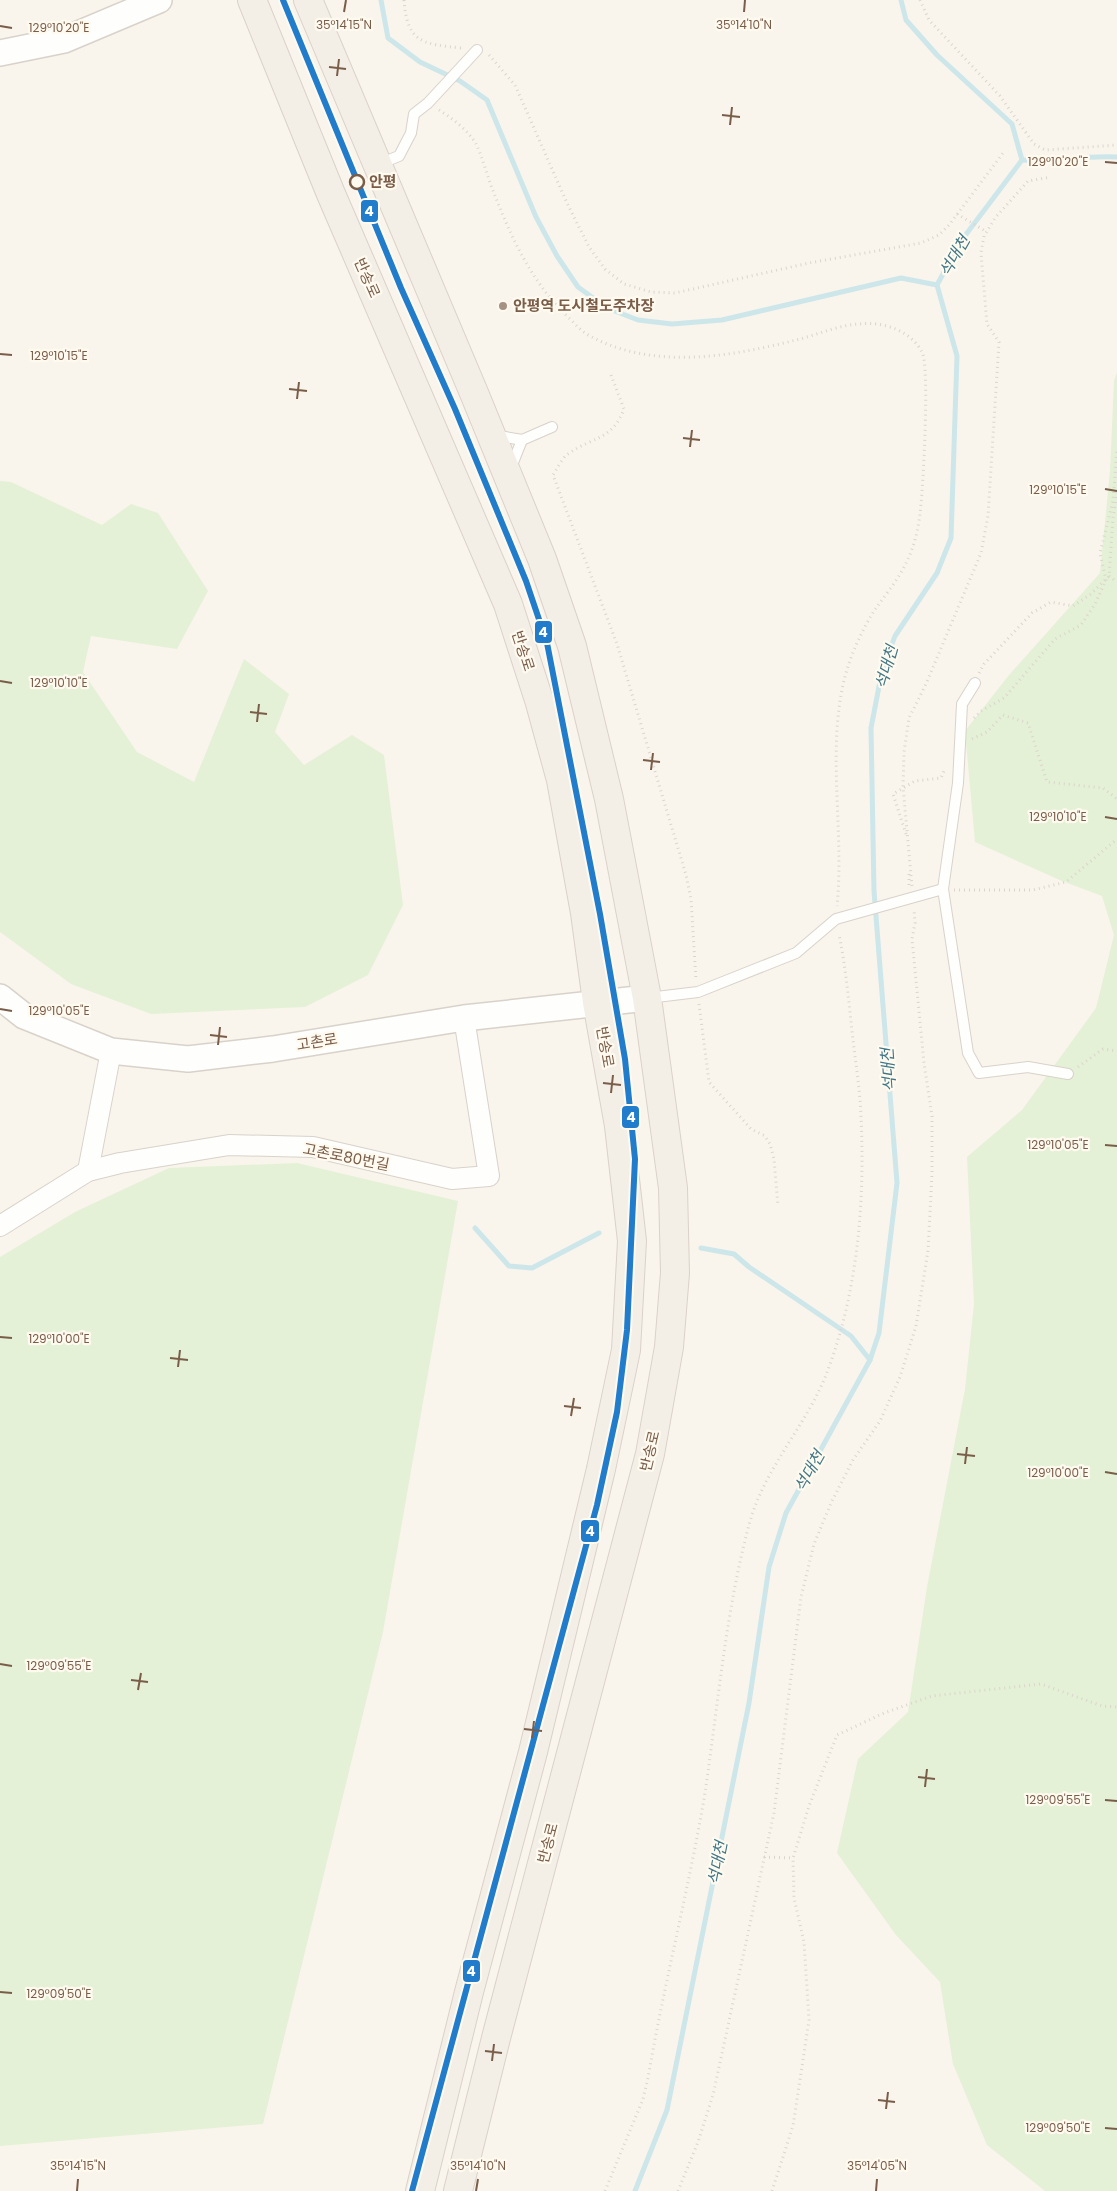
<svg xmlns="http://www.w3.org/2000/svg" width="1117" height="2191" font-family="Poppins,'Noto Sans KR',sans-serif">
<style>
.green{fill:#e4f1d6}
.lines{fill:none;stroke-linecap:round;stroke-linejoin:round}
.stream{stroke:#cce6ea;stroke-width:5}
.service-casing{stroke:#d8d2ca;stroke-width:12}
.minor-casing{stroke:#d8d2ca;stroke-width:22}
.tertiary-casing{stroke:#d8d2ca;stroke-width:28}
.primary-casing{stroke:#dad1c9;stroke-width:30}
.path{stroke:#dbd4ce;stroke-width:3;stroke-dasharray:1 4;stroke-linecap:butt}
.service{stroke:#fefefc;stroke-width:10}
.minor{stroke:#fefefc;stroke-width:20}
.tertiary{stroke:#fefefc;stroke-width:25}
.primary{stroke:#f3efe6;stroke-width:28}
.metro-1-casing{stroke:#fffaef;stroke-width:10}
.metro-1{stroke:#217dcb;stroke-width:6}
.ticks{fill:none;stroke:#7a5d49;stroke-width:2}
.stop-dot{fill:#fffaef;stroke:#7a5d49;stroke-width:2.5}
.poi-dot{fill:#a69282;stroke:#fffaef;stroke-width:2}
.labels{text-anchor:middle;stroke-width:4.5;stroke-linejoin:round;paint-order:stroke}
.stop-label{font-size:15px;font-weight:bold;fill:#7a5d49;stroke:#fffaef;text-anchor:start}
.street-label{font-size:15px;fill:#7a5d49;stroke:#fffaef}
.poi-label{font-size:15px;font-weight:bold;fill:#7a5d49;stroke:#fffaef;text-anchor:start}
.water-label{font-size:16px;font-style:italic;fill:#3e7687;stroke:#fffaef}
.ticks-label{font-size:12px;text-anchor:middle;fill:#7a5d49;stroke:#fffaef;stroke-width:4.5;stroke-linejoin:round;paint-order:stroke}
.line-badge{stroke:#fffaef;stroke-width:2}
.badge-label{font-size:14px;text-anchor:middle;font-weight:bold;fill:#fff}
</style>
<rect width="100%" height="100%" fill="#f9f5ec"/>
<g class="green">
<polygon points="1117,372 1117,2191 1045,2191 987,2145 953,2064 940,1982 896,1935 837,1853 858,1759 908,1712 927,1587 965,1389 974,1304 967,1157 1022,1110 1096,1008 1114,935 1102,896 1062,881 975,842 965,731 1009,675 1100,573 1110,471 1114,381"/>
<polygon points="0,481 11,482 102,525 131,504 158,513 208,591 177,649 91,636 83,672 137,752 194,782 244,659 289,694 275,732 304,765 352,735 384,755 403,905 368,975 305,1007 151,1014 71,984 0,932"/>
<polygon points="297,1163 458,1201 383,1632 263,2124 0,2146 0,1257 75,1212 169,1168"/>
</g>
<g class="lines">
<g class="stream">
<polyline points="381,0 388,38 420,62 460,81 487,100 536,217 557,256 578,287 607,308 638,320 672,324 722,320 901,278 937,285"/>
<path d="M1022,160c32,2 63,-5 95,-3"/>
<polyline points="475,1228 509,1266 532,1268 599,1233"/>
<polyline points="701,1248 734,1254 749,1267 851,1336 870,1360"/>
<polyline points="635,2191 667,2110 749,1703 769,1567 786,1513 870,1360 879,1333 897,1183 874,891 871,728 882,671 895,636 937,573 951,538 957,356 937,285 961,241 1022,160 1012,124 937,55 906,20 901,0"/>
</g>
<defs>
<g id="service">
<polyline points="379,164 399,156 411,133 414,114 428,103 477,50"/>
<polyline points="494,435 522,440 552,427"/>
<polyline points="510,470 522,440"/>
<polyline points="943,889 958,783 962,704 975,683"/>
<polyline points="648,998 698,992 796,953 836,919 943,889 968,1053 979,1073 1028,1067 1068,1074"/>
</g>
<g id="minor">
<polyline points="88,1171 111,1051"/>
<polyline points="0,1226 88,1171 120,1163 229,1145 313,1147 452,1179 489,1176 464,1018"/>
</g>
<g id="tertiary">
<polyline points="0,53 64,40 159,0"/>
<polyline points="0,997 24,1016 111,1051 188,1059 273,1049 464,1018 647,998"/>
</g>
<g id="primary">
<polyline points="252,0 331,194 508,604 540,703 561,780 585,913 597,1002 619,1126 632,1241 626,1350 601,1469 533,1752 469,1992 420,2191"/>
<polyline points="308,0 474,393 542,559 572,646 609,799 647,998 673,1188 675,1273 669,1347 650,1454 496,2038 458,2191"/>
</g>
</defs>
<use href="#service" class="service-casing"/>
<use href="#minor" class="minor-casing"/>
<use href="#tertiary" class="tertiary-casing"/>
<use href="#primary" class="primary-casing"/>
<g class="path">
<path d="M404,0c3,43 19,44 57,48"/>
<polyline points="920,0 929,20 1000,96 1034,144 1045,150 1117,145"/>
<polyline points="489,55 515,85 567,203 589,247 605,269 624,284 651,292 675,293 809,263 921,243 939,235 949,225 1003,153"/>
<path d="M439,110c13,8 27,19 36,32 8,15 12,35 19,51 18,47 40,93 77,127 6,6 11,12 19,16 63,34 139,21 206,4 21,-5 42,-15 64,-16 23,-3 51,7 62,28 8,15 1,139 -2,162 -2,16 -6,33 -13,47 -8,18 -22,34 -33,50 -16,26 -28,54 -33,84 -12,69 3,141 -4,211"/>
<polyline points="957,214 987,232"/>
<path d="M611,375l13,34c-12,32 -31,27 -56,45 -6,4 -11,15 -15,21l64,169 69,231 5,24 5,81"/>
<polyline points="1109,576 1117,582"/>
<polyline points="979,673 984,664 1032,613 1051,602 1073,606 1091,594 1109,576 1113,518 1117,492"/>
<polyline points="974,718 981,711 1004,698 1055,639 1081,625 1095,604 1106,580 1100,553 1113,501 1117,450"/>
<polyline points="972,739 987,732 1003,715 1028,723 1047,782 1103,788 1117,799"/>
<polyline points="906,834 893,794 915,781 941,778 944,771"/>
<polyline points="909,885 909,872"/>
<polyline points="912,886 903,787 904,752 909,718 926,684 981,553 988,516 999,342 987,324 981,253 984,236 995,218 1028,181 1051,177"/>
<polyline points="954,890 1033,890 1066,882 1117,839"/>
<polyline points="699,1004 709,1082 751,1129 765,1136 770,1144 774,1159 778,1206"/>
<polyline points="1078,1067 1103,1049 1117,1051"/>
<polyline points="764,1857 793,1858"/>
<path d="M605,2191l38,-92 5,-21c16,-94 40,-186 56,-279 14,-91 21,-185 45,-274 15,-58 61,-103 80,-158 29,-79 36,-167 32,-251 -1,-25 -5,-51 -8,-76 -4,-36 -7,-71 -14,-106"/>
<polyline points="678,2191 698,2142 713,2095 774,1813 801,1597 814,1544 832,1501 853,1460 880,1421 900,1377 916,1326 928,1251 932,1174 932,1116 924,1063 912,939 915,923 914,909"/>
<polyline points="772,2191 793,2126 809,2020 804,1942 794,1898 793,1858 809,1806 837,1735 884,1713 932,1696 1041,1684 1102,1706 1117,1707"/>
</g>
<use href="#service" class="service"/>
<use href="#minor" class="minor"/>
<use href="#tertiary" class="tertiary"/>
<use href="#primary" class="primary"/>
<defs>
<polyline id="metro-1" points="283,0 401,288 455,409 526,581 547,643 600,914 625,1059 635,1159 627,1330 617,1412 597,1505 412,2191"/>
</defs>
<use href="#metro-1" class="metro-1-casing"/>
<use href="#metro-1" class="metro-1"/>
</g>
<path class="ticks" d="M344,12l2,-12M744,12l1,-12M0,26l12,2M329,67l17,2M337,76l2,-17M722,115l18,2M730,125l2,-18M1105,162l12,1M0,354l12,1M289,389l18,2M297,399l2,-17M683,438l17,2M690,447l2,-17M1105,489l12,2M0,681l12,2M250,712l17,2M257,722l2,-18M643,760l17,2M651,770l2,-17M1105,817l12,2M0,1009l12,2M210,1035l17,2M218,1045l2,-18M603,1083l18,2M611,1093l2,-18M1105,1145l12,1M0,1337l12,1M170,1358l18,2M178,1367l2,-17M564,1406l17,2M571,1416l3,-18M957,1454l18,2M965,1464l2,-17M1105,1472l12,2M0,1664l12,2M131,1680l17,2M138,1690l3,-17M524,1729l18,2M532,1738l2,-17M918,1777l17,2M925,1787l2,-18M1105,1800l12,1M0,1992l12,1M485,2051l17,2M492,2061l2,-17M878,2100l17,2M886,2109l2,-17M1105,2128l12,1M77,2191l1,-12M476,2191l2,-12M876,2191l1,-12"/>
<circle class="stop-dot" cx="357" cy="182" r="7"/>
<circle class="poi-dot" cx="503" cy="306" r="5"/>
<g class="labels">
<g class="stop-label">
<text x="369" y="187">안평</text>
</g>
<g class="street-label">
<text transform="translate(367 278) rotate(66)" y="5">반송로</text>
<text transform="translate(523 651) rotate(72)" y="5">반송로</text>
<text transform="translate(317 1042) rotate(-9)" y="5">고촌로</text>
<text transform="translate(605 1047) rotate(80)" y="5">반송로</text>
<text transform="translate(346 1157) rotate(11)" y="5">고촌로80번길</text>
<text transform="translate(650 1451) rotate(-77)" y="5">반송로</text>
<text transform="translate(548 1843) rotate(-75)" y="5">반송로</text>
</g>
<g class="poi-label">
<text x="513" y="311">안평역 도시철도주차장</text>
</g>
<g class="water-label">
<text transform="translate(954 256) rotate(-60)" y="6">석대천</text>
<text transform="translate(886 667) rotate(-74)" y="6">석대천</text>
<text transform="translate(888 1070) rotate(-94)" y="6">석대천</text>
<text transform="translate(809 1471) rotate(-61)" y="6">석대천</text>
<text transform="translate(717 1863) rotate(-79)" y="6">석대천</text>
</g>
</g>
<g class="ticks-label">
<text x="344" y="29">35°14'15"N</text>
<text x="744" y="29">35°14'10"N</text>
<text x="59" y="32">129°10'20"E</text>
<text x="1058" y="166">129°10'20"E</text>
<text x="59" y="360">129°10'15"E</text>
<text x="1058" y="494">129°10'15"E</text>
<text x="59" y="687">129°10'10"E</text>
<text x="1058" y="821">129°10'10"E</text>
<text x="59" y="1015">129°10'05"E</text>
<text x="1058" y="1149">129°10'05"E</text>
<text x="59" y="1343">129°10'00"E</text>
<text x="1058" y="1477">129°10'00"E</text>
<text x="59" y="1670">129°09'55"E</text>
<text x="1058" y="1804">129°09'55"E</text>
<text x="59" y="1998">129°09'50"E</text>
<text x="1058" y="2132">129°09'50"E</text>
<text x="78" y="2170">35°14'15"N</text>
<text x="478" y="2170">35°14'10"N</text>
<text x="877" y="2170">35°14'05"N</text>
</g>
<g class="line-badge">
<rect x="360" y="199" width="19" height="24" rx="5" fill="#217dcb"/>
<rect x="534" y="620" width="19" height="24" rx="5" fill="#217dcb"/>
<rect x="621" y="1105" width="19" height="24" rx="5" fill="#217dcb"/>
<rect x="580" y="1519" width="20" height="24" rx="5" fill="#217dcb"/>
<rect x="462" y="1959" width="19" height="24" rx="5" fill="#217dcb"/>
</g>
<g class="badge-label">
<text x="369" y="216">4</text>
<text x="543" y="637">4</text>
<text x="631" y="1122">4</text>
<text x="590" y="1536">4</text>
<text x="471" y="1976">4</text>
</g>
</svg>
